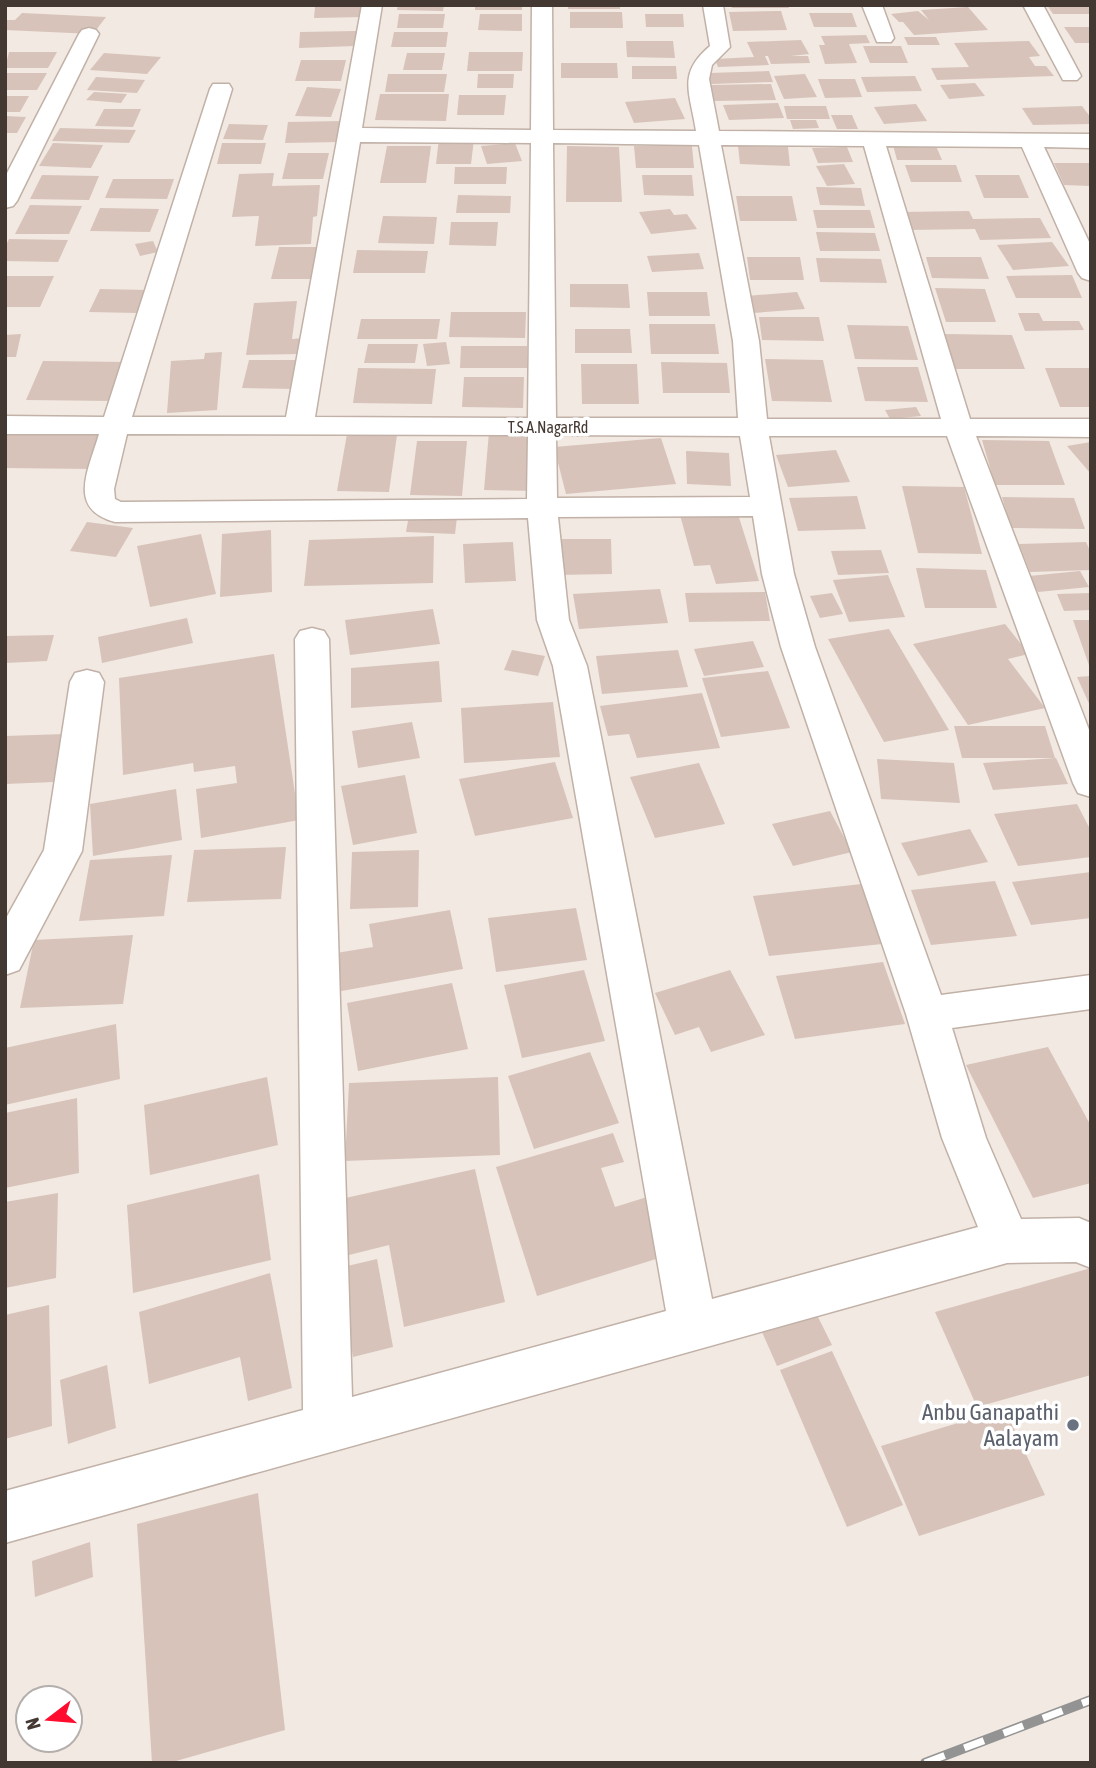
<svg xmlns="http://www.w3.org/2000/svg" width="1096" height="1768" font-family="'Asap Condensed',sans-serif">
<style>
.building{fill:#d7c3ba}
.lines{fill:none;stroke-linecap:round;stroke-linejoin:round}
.minor-casing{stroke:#c1b1a7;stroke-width:3}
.minor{fill:#fff;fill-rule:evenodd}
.rail-casing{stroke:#939393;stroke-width:10}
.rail{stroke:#fff;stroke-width:7;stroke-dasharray:21;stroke-linecap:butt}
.worship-dot{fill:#6b7280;stroke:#fff;stroke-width:2.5}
.labels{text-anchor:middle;stroke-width:7;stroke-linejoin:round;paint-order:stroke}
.far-street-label{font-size:16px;fill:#443832;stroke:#fff}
.near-worship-label{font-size:23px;fill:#5b616d;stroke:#fff;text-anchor:end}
</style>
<rect width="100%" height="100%" fill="#f2e9e2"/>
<g class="building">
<polygon points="364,5 364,17 314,18 315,7"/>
<polygon points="398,5 444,5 443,11 397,10"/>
<rect x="475" y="5" width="47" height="5"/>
<rect x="568" y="5" width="52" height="4"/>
<polygon points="731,5 788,5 789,8 732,8"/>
<polygon points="1047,5 1091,5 1091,14 1053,14"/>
<polygon points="968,7 988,30 914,35 903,22 899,22 891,14 918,11 929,20 921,10"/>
<polygon points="781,11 787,30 733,31 729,12"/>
<polygon points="570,12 622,12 623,28 570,28"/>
<polygon points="22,13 106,17 93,34 5,30 5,20 15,20"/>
<polygon points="809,13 852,13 857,27 814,27"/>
<polygon points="399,14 445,14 443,28 397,28"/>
<polygon points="480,14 522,14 522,31 478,30"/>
<polygon points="645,14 683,14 684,27 646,27"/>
<polygon points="1064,27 1091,27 1091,43 1075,43"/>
<polygon points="356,31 355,46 299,48 300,32"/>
<polygon points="394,32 448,32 446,47 391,47"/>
<polygon points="866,35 870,43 849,44 857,63 825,64 819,45 825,45 821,36"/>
<polygon points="904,37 936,37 940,45 908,45"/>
<polygon points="801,40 809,54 791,56 808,56 810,63 771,64 768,56 765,56 769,65 718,67 715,59 754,57 747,42"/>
<polygon points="626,41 673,41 675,58 627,57"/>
<polygon points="1029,41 1040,56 1029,57 1035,66 1046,66 1054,76 937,80 931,68 969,67 954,43"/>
<polygon points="863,46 901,46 908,63 870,63"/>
<polygon points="9,52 57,52 48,68 5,68"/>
<polygon points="469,52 523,52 522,71 467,71"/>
<polygon points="104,53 161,57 147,74 90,70"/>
<polygon points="407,53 445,53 442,70 403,70"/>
<polygon points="301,60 346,60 341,81 295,81"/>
<polygon points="561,63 617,63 618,78 561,78"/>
<polygon points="632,66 676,66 677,79 632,79"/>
<polygon points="769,71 773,82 711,84 709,73"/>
<polygon points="5,73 47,73 37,90 5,90"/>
<polygon points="388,74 447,74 444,92 385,92"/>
<polygon points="478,74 514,74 513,88 477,88"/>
<polygon points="805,74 817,97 784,99 774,76"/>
<polygon points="915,76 922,91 867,92 861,77"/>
<polygon points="96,77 145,80 137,93 87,90"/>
<polygon points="818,79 855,79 862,97 825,98"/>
<polygon points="975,83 985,96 949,99 940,85"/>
<polygon points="771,84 776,100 714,101 711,85"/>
<polygon points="307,87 341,89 331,117 295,116"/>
<polygon points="94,92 127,94 121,103 86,100"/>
<polygon points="380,94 449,94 446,121 375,120"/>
<polygon points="459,95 506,95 504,115 457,115"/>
<polygon points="5,96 29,96 20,112 5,112"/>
<polygon points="675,98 685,119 634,123 625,102"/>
<polygon points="778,103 784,118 729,120 723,105"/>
<polygon points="916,104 927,121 884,124 874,107"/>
<polygon points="784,106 826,106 830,119 787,119"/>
<polygon points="1082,106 1091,118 1091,124 1033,125 1022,108"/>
<polygon points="104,109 141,109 133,127 95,126"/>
<polygon points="831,115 852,115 858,129 837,129"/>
<polygon points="5,116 26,117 17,133 5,133"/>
<polygon points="790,120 816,120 819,128 793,129"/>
<polygon points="342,121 340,142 285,143 288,122"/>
<polygon points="229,124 268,125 263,140 223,139"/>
<polygon points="60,128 136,130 129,143 52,141"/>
<polygon points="439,138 474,139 471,164 436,164"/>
<polygon points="53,143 103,145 91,168 39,166"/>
<polygon points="222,143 266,143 261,164 217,164"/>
<polygon points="515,143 522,161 487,164 481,146"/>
<polygon points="893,145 936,146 942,160 897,160"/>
<polygon points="387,146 431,146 426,183 380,183"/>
<polygon points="567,146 619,147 622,202 566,202"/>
<polygon points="634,146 692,146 694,168 636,168"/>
<polygon points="738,146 788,147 790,166 740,164"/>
<polygon points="847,147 853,162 818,163 812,148"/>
<polygon points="288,153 329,153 323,179 282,179"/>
<polygon points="1054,163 1091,163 1091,186 1064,185"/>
<polygon points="844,164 855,184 827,186 816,166"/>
<polygon points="905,165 956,165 962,182 911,182"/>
<polygon points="455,167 507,167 506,184 454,184"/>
<polygon points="274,173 272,186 320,185 317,216 313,217 311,244 255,246 259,216 232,217 239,174"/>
<polygon points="42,175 99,176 89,200 30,199"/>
<polygon points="642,175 692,175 694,196 644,195"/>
<polygon points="975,175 1019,175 1029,198 984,198"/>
<polygon points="113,179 174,179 167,199 105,198"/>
<polygon points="816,187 861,188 865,206 820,205"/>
<polygon points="458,195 511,196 510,213 456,213"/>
<polygon points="736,196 792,196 797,221 740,221"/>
<polygon points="30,205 82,206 69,234 15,234"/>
<polygon points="100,208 159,209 150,232 90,231"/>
<polygon points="670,209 674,215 687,214 697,229 651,234 639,212"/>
<polygon points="813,210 870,210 875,228 817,228"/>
<polygon points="969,211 973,219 1040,218 1051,238 980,240 975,229 909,230 901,212"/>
<polygon points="383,216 437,217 434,244 378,243"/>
<polygon points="451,222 498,222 496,246 449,245"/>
<polygon points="816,232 875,233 880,251 820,251"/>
<polygon points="9,239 68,240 58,262 5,261 5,247"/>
<polygon points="153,241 158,252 140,256 135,244"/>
<polygon points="1052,242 1069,266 1013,270 997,245"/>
<polygon points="279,247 320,247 313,279 271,279"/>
<polygon points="357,250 428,251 425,273 353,273"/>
<polygon points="699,253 704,269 652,272 647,256"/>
<polygon points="747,257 800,257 804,280 750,280"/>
<polygon points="926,257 981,257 989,279 932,278"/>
<polygon points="816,258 881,259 887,283 820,282"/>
<polygon points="1072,275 1082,298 1016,298 1006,276"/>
<polygon points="5,276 54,276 40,307 5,307"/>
<polygon points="570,284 628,284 630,308 570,307"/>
<polygon points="935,288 985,289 996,322 946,322"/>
<polygon points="100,289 147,290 137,313 89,312"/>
<polygon points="647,292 707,292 710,316 649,316"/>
<polygon points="797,292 805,309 753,313 746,296"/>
<polygon points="297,301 292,339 303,338 301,354 246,355 254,303"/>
<polygon points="451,312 526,312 525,338 449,337"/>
<polygon points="1018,313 1039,313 1043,321 1079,321 1084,330 1025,331"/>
<polygon points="759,317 819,317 824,341 762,340"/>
<polygon points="361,319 440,319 437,339 357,339"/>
<polygon points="649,324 715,324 719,354 651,354"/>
<polygon points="847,325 908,326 918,360 855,359"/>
<polygon points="575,329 630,329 632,353 575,353"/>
<polygon points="21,334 16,357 5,357 5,335"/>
<polygon points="945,334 1012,335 1025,369 955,369"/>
<polygon points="446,342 450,364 427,366 423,344"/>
<polygon points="368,344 418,344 415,363 364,363"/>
<polygon points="461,346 527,346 527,368 460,368"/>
<polygon points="222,352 217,410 167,413 171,361 204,359 205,353"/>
<polygon points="765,359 823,360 832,402 772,401"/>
<polygon points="249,360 301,360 294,389 242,388"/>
<polygon points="43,361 127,362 113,401 26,400"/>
<polygon points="661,362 727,363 730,393 663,393"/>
<polygon points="581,364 637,364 639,404 582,404"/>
<polygon points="857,367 918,367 928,402 865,401"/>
<polygon points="358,368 436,369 432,404 353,403"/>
<polygon points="1045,368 1091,368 1091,407 1060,407"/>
<polygon points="464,377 524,377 523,408 462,407"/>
<polygon points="916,407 921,416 890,419 885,410"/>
<polygon points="5,430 105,431 91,469 5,468"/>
<polygon points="489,432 542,433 540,491 484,490"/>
<polygon points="347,434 397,435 389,492 337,491"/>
<polygon points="661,438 676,484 566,494 554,447"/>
<polygon points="982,440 1049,441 1065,485 995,485"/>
<polygon points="417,441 467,441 462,496 410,495"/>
<polygon points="1091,442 1091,474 1067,446"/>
<polygon points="836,450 850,482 788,487 776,455"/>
<polygon points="686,451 729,453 731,486 687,484"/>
<polygon points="902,486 964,487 982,554 918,553"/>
<polygon points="857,496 866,529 798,531 789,498"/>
<polygon points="1002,497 1074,498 1085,529 1011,528"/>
<polygon points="737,511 759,581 716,584 710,565 694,566 680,515"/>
<polygon points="409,515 457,517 455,534 406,532"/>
<polygon points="87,522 133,528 116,557 70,551"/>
<polygon points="271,530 272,592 220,597 222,534"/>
<polygon points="201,534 216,594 150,607 137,546"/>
<polygon points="434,536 433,583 304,586 309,540"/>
<polygon points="554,539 611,539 612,574 555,575"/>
<polygon points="513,542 516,581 465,583 463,544"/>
<polygon points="1086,542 1091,553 1091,570 1030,572 1019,544"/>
<polygon points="881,550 889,573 838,575 831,551"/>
<polygon points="916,568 986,570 997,608 925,608"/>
<polygon points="1080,571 1089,587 1038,592 1029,576"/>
<polygon points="888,575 905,617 849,622 833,580"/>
<polygon points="660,589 668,623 579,629 573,594"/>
<polygon points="765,592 770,621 689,622 685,593"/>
<polygon points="832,593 843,614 820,618 810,596"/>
<polygon points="1091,593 1091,610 1064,611 1057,594"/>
<polygon points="433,609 440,644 350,655 345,620"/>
<polygon points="187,618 193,643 102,663 98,637"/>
<polygon points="1073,620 1091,620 1091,668 1090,668"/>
<polygon points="1005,624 1029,654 1008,659 1045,708 968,725 913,644"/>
<polygon points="889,629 949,730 884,742 828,639"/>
<polygon points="54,635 47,661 5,663 5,636"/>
<polygon points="753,641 764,667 704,676 694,649"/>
<polygon points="512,650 545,656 538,676 504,670"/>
<polygon points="678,650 688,687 602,694 596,656"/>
<polygon points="274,654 299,820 201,838 196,789 237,783 235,766 194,772 193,763 123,775 119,678"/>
<polygon points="439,661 442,702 351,708 351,668"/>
<polygon points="768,671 790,728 721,737 702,678"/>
<polygon points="1091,676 1091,708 1077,677"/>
<polygon points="702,693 720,748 637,758 629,734 608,736 600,706"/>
<polygon points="553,702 560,757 464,763 461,708"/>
<polygon points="412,722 420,758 358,768 352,731"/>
<polygon points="954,726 1045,726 1055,758 962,758"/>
<polygon points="65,734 54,782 5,784 5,736"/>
<polygon points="1056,758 1068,784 993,790 983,763"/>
<polygon points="877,759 954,763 960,803 881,799"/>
<polygon points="555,762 573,818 475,836 459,779"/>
<polygon points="699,763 725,824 655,838 630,777"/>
<polygon points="405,775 417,833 353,845 341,786"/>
<polygon points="176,789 182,840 93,856 90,804"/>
<polygon points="1077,804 1091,831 1091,857 1018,866 994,814"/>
<polygon points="830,811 852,852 793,866 772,824"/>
<polygon points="970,829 988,862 918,876 901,843"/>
<polygon points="286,847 281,899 187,902 194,850"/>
<polygon points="419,850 418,907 350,909 352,852"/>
<polygon points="172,855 164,916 79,921 90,860"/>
<polygon points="1091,872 1091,918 1031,925 1012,882"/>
<polygon points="995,881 1017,936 931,945 911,890"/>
<polygon points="862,884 882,944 769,956 753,896"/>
<polygon points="576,908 587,960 496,972 488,918"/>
<polygon points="450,910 463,969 336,992 330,954 373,947 369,924"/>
<polygon points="133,935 123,1004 20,1008 34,940"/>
<polygon points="883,962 905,1024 795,1039 776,976"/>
<polygon points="584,970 605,1041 522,1058 504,985"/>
<polygon points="730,970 765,1035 711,1052 699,1027 675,1035 655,993"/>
<polygon points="452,983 468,1049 358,1071 347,1003"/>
<polygon points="116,1024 120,1079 5,1105 5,1048"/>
<polygon points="1048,1047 1091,1126 1091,1183 1033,1198 966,1065"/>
<polygon points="590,1052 619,1123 534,1149 508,1076"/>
<polygon points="267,1077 278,1145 150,1175 144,1105"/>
<polygon points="498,1077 500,1155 345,1161 349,1083"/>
<polygon points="77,1098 79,1173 5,1188 5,1113"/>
<polygon points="613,1133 624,1162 601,1168 615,1207 647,1197 669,1255 537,1296 496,1167"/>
<polygon points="475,1169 505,1302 404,1327 389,1245 349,1255 341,1199"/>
<polygon points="259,1174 271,1260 133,1293 127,1205"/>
<polygon points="58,1193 56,1278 5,1288 5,1202"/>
<polygon points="377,1259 393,1347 353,1357 339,1268"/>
<polygon points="1091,1268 1091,1375 977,1407 935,1312"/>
<polygon points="270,1273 292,1388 248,1401 240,1357 149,1384 139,1312"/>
<polygon points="49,1305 52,1426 5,1439 5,1315"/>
<polygon points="816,1313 832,1345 777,1366 762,1332"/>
<polygon points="832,1351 903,1505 847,1527 780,1370"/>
<polygon points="107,1365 116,1428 68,1444 60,1380"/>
<polygon points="1005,1409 1045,1495 919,1536 881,1446"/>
<polygon points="258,1493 285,1730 169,1763 152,1763 137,1524"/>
<polygon points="90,1542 93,1577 35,1597 32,1561"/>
</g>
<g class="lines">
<defs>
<g id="minor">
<path d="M362,5h20l-20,123 169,2 1,-125h20l1,125 143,1c-6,-39 -19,-57 14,-85l-7,-41h20l7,42 -18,18 -3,14 10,52 372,3v14l-47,-1 47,99v35l-9,-3 -4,-5 -56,-126 -136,-1 84,273h121v18l-115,-1 115,299v62l-13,-4 -5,-10 -126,-347h-178l25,138 21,73 126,348 150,-20v34l-139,19 34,110 35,81 58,-1 12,5v45l-15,-6 -69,1 -1002,280v-52l298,-81 -8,-771 5,-8 12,-3 12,3 5,8 23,758 314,-86 -113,-645 -16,-46 -9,-102 -413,4c-49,-13 -26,-53 -16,-88h-94v-18l99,1 106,-328 3,-5h16l3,5 -100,328h154zM360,142l171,1 -3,275 -213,-1zM553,143l146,2 34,196 5,77h-182zM721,145l143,1 77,273h-174l-8,-78zM127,434l401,1 -1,64 -406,3 -6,-3 -1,-10zM556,435l184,1 10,61 -193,1zM753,516l9,58 19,73 125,367 36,124 36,89 -266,72 -125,-633 -18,-46 -11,-103z"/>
<polygon points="862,5 882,5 894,38 891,42 877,42"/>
<polygon points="1023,5 1043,5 1081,76 1077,80 1063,80"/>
<polygon points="89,28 96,30 99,34 17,201 13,206 5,208 5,177 79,34 82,30"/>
<polygon points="87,670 99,673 104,682 82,851 19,970 5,975 5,920 44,850 70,682 75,673"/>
</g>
</defs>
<use href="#minor" class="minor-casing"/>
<use href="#minor" class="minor"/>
<defs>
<polyline id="rail" points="925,1763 1091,1700"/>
</defs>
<use href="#rail" class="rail-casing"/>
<use href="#rail" class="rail"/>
</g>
<circle class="worship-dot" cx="1073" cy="1425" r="7"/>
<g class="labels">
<g class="far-street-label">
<text x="548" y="433">T.S.A.NagarRd</text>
</g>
<g class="near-worship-label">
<text x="1059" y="1420">Anbu Ganapathi<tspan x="1059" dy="26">Aalayam</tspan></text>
</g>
</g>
<rect width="1096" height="1768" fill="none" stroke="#443832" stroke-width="14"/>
<g transform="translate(49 1719) rotate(254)"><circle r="33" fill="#ffffff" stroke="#b4afad" stroke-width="2"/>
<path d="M0-5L12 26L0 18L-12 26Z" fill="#ff0c2f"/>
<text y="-10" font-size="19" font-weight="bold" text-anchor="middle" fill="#443832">N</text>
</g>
</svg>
